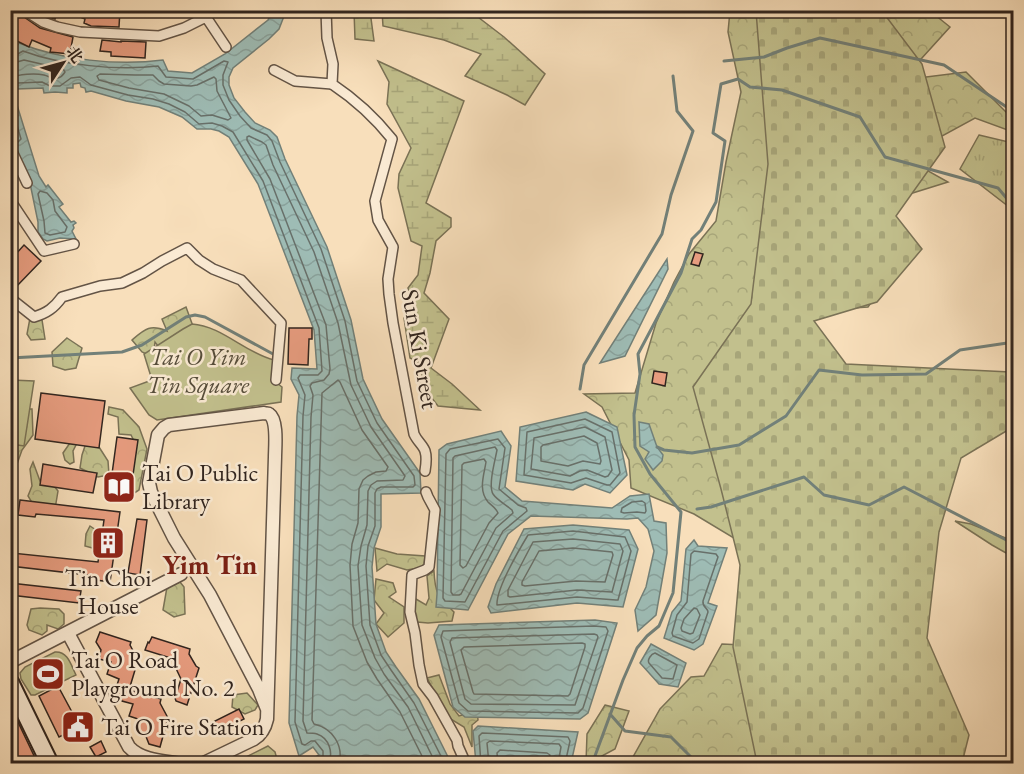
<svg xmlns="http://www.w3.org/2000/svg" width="1024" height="774" font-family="'EB Garamond','Noto Serif SC',serif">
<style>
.grass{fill:url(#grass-tufts);stroke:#7a7256;stroke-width:1.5}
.forest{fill:url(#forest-crowns);stroke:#7a7256;stroke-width:1.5}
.wetland{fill:url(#wetland-marsh);stroke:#7a7256;stroke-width:1.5}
.cemetery{fill:url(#cemetery-stones);stroke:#7a7256;stroke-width:1.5}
.green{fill:#c2c08d;stroke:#7a7256;stroke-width:1.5}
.water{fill:url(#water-waves);stroke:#728079;stroke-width:1.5}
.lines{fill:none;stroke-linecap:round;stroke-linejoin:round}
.shore{stroke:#68706a;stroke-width:1.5}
.stream{stroke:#728079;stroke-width:3}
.building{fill:#e79c7f;stroke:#31251f;stroke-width:1.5}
.pedestrian-casing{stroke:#635446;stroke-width:12}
.minor-casing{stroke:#635446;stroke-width:15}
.secondary-casing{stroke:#31251f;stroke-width:20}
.pedestrian{stroke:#faead3;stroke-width:9}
.minor{stroke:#faead3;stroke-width:12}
.secondary{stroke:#faead3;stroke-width:16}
.labels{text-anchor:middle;stroke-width:5;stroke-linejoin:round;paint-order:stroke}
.street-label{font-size:24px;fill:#31251f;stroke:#faead3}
.park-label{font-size:24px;font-style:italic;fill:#554c3a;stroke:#faead3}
.poi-label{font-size:24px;fill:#31251f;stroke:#faead3;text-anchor:start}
.quarter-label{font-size:27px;font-weight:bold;fill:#7a1f14;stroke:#faead3}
</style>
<defs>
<pattern id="grass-tufts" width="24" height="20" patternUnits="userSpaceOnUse" patternTransform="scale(1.5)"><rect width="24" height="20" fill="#c2c08d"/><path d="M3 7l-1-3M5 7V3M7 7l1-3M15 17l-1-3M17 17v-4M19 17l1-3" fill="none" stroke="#a7a579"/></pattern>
<pattern id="forest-crowns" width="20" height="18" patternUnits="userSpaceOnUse" patternTransform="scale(1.5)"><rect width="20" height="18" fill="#c2c08d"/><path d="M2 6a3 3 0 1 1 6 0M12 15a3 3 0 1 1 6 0" fill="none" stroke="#a7a579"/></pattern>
<pattern id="wetland-marsh" width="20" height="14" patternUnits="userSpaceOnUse" patternTransform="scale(1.5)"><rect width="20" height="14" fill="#c2c08d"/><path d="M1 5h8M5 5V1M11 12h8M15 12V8" fill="none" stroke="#a7a579"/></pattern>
<pattern id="cemetery-stones" width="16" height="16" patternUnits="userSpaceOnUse" patternTransform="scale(1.5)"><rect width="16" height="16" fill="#c2c08d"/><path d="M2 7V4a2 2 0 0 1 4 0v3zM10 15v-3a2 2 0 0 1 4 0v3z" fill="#a7a579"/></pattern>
<pattern id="water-waves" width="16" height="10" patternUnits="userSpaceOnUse" patternTransform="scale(1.5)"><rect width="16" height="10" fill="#9ebcb5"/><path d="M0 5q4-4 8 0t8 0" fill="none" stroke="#89a19b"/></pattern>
</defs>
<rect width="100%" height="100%" fill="#f8dfbb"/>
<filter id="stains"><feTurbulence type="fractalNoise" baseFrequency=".00333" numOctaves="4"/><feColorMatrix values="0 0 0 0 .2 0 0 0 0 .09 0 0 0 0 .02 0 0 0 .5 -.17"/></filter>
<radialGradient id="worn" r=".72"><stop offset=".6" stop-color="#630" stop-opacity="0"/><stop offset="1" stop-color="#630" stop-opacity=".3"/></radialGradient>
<g class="grass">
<polygon points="979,135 1013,143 1013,210 960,169"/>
<polygon points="955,521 971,524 1013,541 1013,557 992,545"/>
</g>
<g class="forest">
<polygon points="730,11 930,11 950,27 902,80 966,72 1013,119 1013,132 975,118 918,149 912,162 948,182 871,206 903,258 868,307 807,311 772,561 694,514 631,488 629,460 602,407 584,394 635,393 656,323 674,282 689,254 716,221 726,162 741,92 728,32"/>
<path d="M186,307l8,22 -32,22 -7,-9 -2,15 -11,-5 -10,-12c13,-11 18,-16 35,-9l-5,-12z"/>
<polygon points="30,318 42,320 45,339 31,340 27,334"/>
<polygon points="67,338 82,348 76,368 65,370 53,366 52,352"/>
<polygon points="109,407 123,410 139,427 147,449 139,490 125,499 124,488 135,443 131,435 119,434 118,417 108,414"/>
<polygon points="17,409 32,409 33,435 22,450 17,464 11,460 11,415"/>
<polygon points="72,440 78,441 73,451 74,462 70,464 65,460 63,453"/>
<polygon points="86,443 99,447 108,461 109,475 98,477 80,468 82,455"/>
<polygon points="33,462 40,481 50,481 58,491 55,509 34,506 28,496 32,486 30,469"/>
<polygon points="90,526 99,532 96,549 85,546 86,534"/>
<polygon points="375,548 397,554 425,556 424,567 407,570 387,564 377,571"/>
<path d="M434,571c1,23 4,25 20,41l-2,9 -24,2 -11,-1 -10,-13 9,-10 10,6 3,-7 -2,-22z"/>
<polygon points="376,579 393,583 396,592 389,597 404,607 404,623 388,637 376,624 384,613 374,600"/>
<polygon points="180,582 184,587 185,614 174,617 163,610 167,587"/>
<polygon points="40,608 59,609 64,614 64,624 58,629 47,625 47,631 42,635 29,630 27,625 31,609"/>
<polygon points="722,644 763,646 764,763 629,764 660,709 691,677 704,676"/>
<polygon points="439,675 450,704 459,716 477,711 478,720 472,725 472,747 464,727 449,718 427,678"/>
<polygon points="247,693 258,705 255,710 245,714 232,707 233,695"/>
<polygon points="605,705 629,711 615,749 589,763 586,763 587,734"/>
</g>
<g class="wetland">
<polygon points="354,11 370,11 374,41 355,39"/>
<polygon points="382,11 470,11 504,37 545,74 525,105 507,95 465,76 481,54 444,40 383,26"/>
<polygon points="378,61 464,101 426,203 451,218 451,227 436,241 430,273 424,293 449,319 431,368 452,384 480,410 438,406 420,383 424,365 410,358 404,318 413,310 408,288 418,275 422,246 411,241 398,188 399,174 411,148 387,104 389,82"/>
</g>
<polygon class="cemetery" points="756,11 882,11 922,64 945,147 896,216 922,249 877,302 814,321 846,364 1010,372 1013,387 1013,427 961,458 939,532 927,638 969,735 962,763 757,763 733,647 740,565 721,489 693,387 751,304 768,164"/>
<g class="green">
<path d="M192,324c30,2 53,29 82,36l-1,20 9,7 -1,15 -124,18 -8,-5 -19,-27 22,-8 -8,-26 39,-25z"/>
<polygon points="11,380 34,381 24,446 11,444"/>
<path d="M55,652c13,-1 16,13 21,23l-41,20h-4l-10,-16 -1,-6 5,-6z"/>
<polygon points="268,746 275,752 278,763 234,763"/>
</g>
<g class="water">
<path d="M272,11h14l-7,18 -10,10 -36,29 -4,9v8l5,13 11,14 10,11 15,7 7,7 8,22 42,88 24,73 12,59 19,40 38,54 1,20 -40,1v33l-7,21 -2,19 4,57 10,28 10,15 23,32 32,64h-146l14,-8 -6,-8 -14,9 -10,-33 8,-307 2,-21 -8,-16 1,-11 25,1 -3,-39 -56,-146 -29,-47 -10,-6 -8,-2h-14l-15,-12 -23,-10 -33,-6 -35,-10 -5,1 -1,-4 -4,-1 -1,-4 -7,1v4h-6v5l-12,-1 -11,1 -1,-5 -26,1v16l22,71 7,11 2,-2 15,19 -4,3 12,15 3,-1 2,2 -3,2 1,3 -2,3 4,8 -16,-1 -13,3 -4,-2 -5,-7v-10l-7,-34 -5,-15 -15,-32v-93l4,1 4,-6c42,17 99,23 144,17l5,11 24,2 33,-19 43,-34z"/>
<polygon points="667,259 668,269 625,356 600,363"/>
<polygon points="586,412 617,427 627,475 610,493 585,484 573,490 516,481 520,427"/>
<polygon points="639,422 649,424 657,447 663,455 662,461 653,470 645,459 649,452 640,446"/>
<polygon points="501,431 511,446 505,487 522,501 612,508 630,496 649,494 654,521 666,523 667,553 656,615 638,631 635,610 646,587 654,551 648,529 638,518 627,519 531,516 508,534 468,610 436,607 437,594 439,450 447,444"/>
<polygon points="573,525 629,530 638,549 623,607 577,603 491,613 488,607 496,584 524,529"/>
<polygon points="694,540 698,546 727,548 708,603 717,606 703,644 694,650 664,638 672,612 681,601 686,549"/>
<polygon points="595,620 617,623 588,713 580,719 465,717 453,707 434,635 439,625"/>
<polygon points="651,644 686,663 678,687 659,684 640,663"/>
<polygon points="478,726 578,732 571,763 476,763 473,731"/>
</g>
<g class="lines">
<g class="shore">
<path d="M10,55h6l7,-4c37,14 95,20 135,15l8,11 27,2 31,-18 4,1 -5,13v10l6,15 11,16 11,12 16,7 5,6 8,21 41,87 24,72 12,60 20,42 37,53 1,9 -2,2h-32l-4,2 -2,4v33l-7,20 -2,20 4,59 11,30 10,15 23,33 31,61"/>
<path d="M10,62h7l7,-2 39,9 2,3c-2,3 -3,5 -7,6 -5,2 -9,-2 -14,-3 -9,-2 -25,-1 -34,3"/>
<polygon points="100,74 135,75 153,75 159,81 164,84 191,86 197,85 214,77 216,79 217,91 231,118 228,120 212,115 201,116 189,106 164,94 129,88 99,80 97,76"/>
<polyline points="10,141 18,142 21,139 11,105 11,90 13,85 18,83 42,82 50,86 60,86 71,78 80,77 91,85 128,95 153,99 169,104 185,112 199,124 212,123 222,126 233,132 263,181 319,328 322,371 318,375 300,375 298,378 305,395 303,416 295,722 302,744 305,745 311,741 315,741 323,751 323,758 316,764"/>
<polygon points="40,191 47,193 53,200 55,211 67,227 65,232 50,235 45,233 44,221 38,194"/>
<polygon points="585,419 612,432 620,473 610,485 607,485 586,478 571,483 524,475 527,432"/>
<polygon points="585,427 605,437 612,470 608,476 605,477 587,470 580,471 570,476 531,469 534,438"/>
<polygon points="584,436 597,443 601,461 600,464 583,461 568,466 541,461 541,447 543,445"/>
<polygon points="498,439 505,448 499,489 518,505 526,508 527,511 503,531 465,602 445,601 443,598 446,454 450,449"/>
<path d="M495,447l2,3c-2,11 -9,35 -4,44 4,6 13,11 19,16l1,3 -17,15 -35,66 -2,1h-6l-2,-3 2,-134 2,-2z"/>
<path d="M484,459l2,3c-2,13 -8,28 2,40 4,4 8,6 10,11l-9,10 -23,43 -3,2 -3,-3 2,-100 2,-2z"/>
<polygon points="642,501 645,503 646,511 645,513 637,512 624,513 621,512 622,508 632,502"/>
<path d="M573,531l52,6 6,14 -13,49h-2l-39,-3 -80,8c-1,-15 22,-55 31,-70z"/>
<polygon points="573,539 620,544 623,551 612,592 577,590 510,597 508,596 508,590 533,542"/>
<polygon points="573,548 612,552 613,555 605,582 576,581 525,586 522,585 522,582 539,551"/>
<path d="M694,551l22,3 2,3 -15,44c-1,6 5,7 5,11l-9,27 -6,4 -20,-7 -1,-3 5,-18 10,-13 4,-48z"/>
<polygon points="694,608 697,609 700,615 693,633 690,634 682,631 681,628 684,619"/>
<polygon points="594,626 606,627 608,631 583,708 578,713 468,711 459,703 441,637 443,631"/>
<polygon points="594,634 597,635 598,637 575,705 471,704 465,699 450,642 452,638"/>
<polygon points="582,643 585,644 585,647 570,694 568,696 474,694 473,692 461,650 464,647"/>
<path d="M655,653l22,12 -4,14 -11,-1 -13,-15c-2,-3 2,-9 6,-10z"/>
<path d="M328,764c6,-11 1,-26 -11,-30 -3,-1 -7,-1 -10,-1l-4,-12 8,-304 2,-22 -3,-9 2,-3 12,-3 5,-6 1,-5 -4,-44 -56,-146 -23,-39v-3l2,-1 13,6 4,3 7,20 41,87 24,71 13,62 20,42 34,49 -2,4 -26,1 -6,4 -3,6 -1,34 -6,21 -3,20 4,59 13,33 9,16 24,33 28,57"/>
<path d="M339,764c5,-19 -7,-36 -25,-40l-2,-4 10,-327 16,-13 2,2 22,48 26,37 -2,4 -10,1 -8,4 -5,4 -4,9 -1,34 -6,21 -2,21 3,61 14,36 10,17 23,33 26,52"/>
<polyline points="481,764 479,736 482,733 568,737 570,741 565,764"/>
<polyline points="489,764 487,743 490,741 559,744 561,747 558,764"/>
<polyline points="498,764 497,753 500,750 547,753 550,755 549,764"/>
</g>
<g class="stream">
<polyline points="724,61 764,57 787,48 820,38 944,65 1014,112"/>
<polyline points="10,358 122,352 142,345 186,317 195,315 205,317 273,354"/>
<polyline points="580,389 584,365 662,234 671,195 693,131 677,111 673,76"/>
<polyline points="657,447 664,450 692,453 739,445 786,416 819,370 862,375 926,374 960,350 1014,342"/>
<polyline points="697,509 711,507 804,477 824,495 869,505 904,487 1014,544"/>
<polyline points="610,714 625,731 671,737 698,764"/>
<polyline points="592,764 623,680 637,648 647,636 659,626 673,593 681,512 650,474 635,447 634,415 640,374 638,354 681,273 692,239 701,230 716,202 725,141 713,133 721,84 738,79 750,87 782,90 860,117 885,157 998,188 1014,207"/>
</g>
</g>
<g class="building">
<polygon points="10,10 14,10 40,28 73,37 70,54 50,52 51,48 32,40 29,47 19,42 10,36"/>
<polygon points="48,10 59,10 55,19 45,16"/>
<polygon points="64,10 86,10 107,16 107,10 120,10 119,27 91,26 84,23 85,19"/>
<polygon points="102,40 121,42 121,41 146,42 145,58 111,56 111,52 100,51"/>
<polygon points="24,245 41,261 15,288 10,284 10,250 15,255"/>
<polygon points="695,252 703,254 699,266 691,264"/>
<polygon points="289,328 312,328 312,339 309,339 308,365 288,364"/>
<polygon points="654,371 667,373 665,386 652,383"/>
<polygon points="41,393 105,401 99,448 35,439"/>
<polygon points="117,437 138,440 130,496 123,495 122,498 109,496"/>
<polygon points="43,464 97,473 93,493 40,485"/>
<polygon points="20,500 120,512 110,582 96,580 96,576 10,566 12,553 98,562 104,520 36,514 35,517 18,515"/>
<polygon points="137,519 147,520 140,575 128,573"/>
<polygon points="10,583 81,591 79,603 10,595"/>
<polygon points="100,632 131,642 130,645 138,660 129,690 161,699 160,703 168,718 160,747 149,744 145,734 137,731 141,720 129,716 133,704 122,701 116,688 119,679 107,674 111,662 99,659 101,650 96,642"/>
<polygon points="152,637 190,649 189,654 196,666 199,668 187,705 176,701 175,698 181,679 171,658 145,650 148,642 149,643"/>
<polygon points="58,686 80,727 59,737 39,696"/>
<polygon points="239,709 244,719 216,733 211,723"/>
<polygon points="17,720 38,764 20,764 10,744 10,723"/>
<polygon points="101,741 106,752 96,757 90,747"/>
</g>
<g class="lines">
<defs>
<g id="pedestrian">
<polyline points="24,10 43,22 57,27 80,32 159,36 184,28 206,17 226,47"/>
<path d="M326,10l1,28 6,26 -1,20c21,14 44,35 60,55l-17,62 3,19 15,27 -5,32 1,15 4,29 21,111c3,7 9,11 11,17 2,6 1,14 0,20"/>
<polyline points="274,70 295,81 332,84"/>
<polyline points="10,147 27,183"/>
<polyline points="10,185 10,188"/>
<polyline points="10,200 44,251 74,244"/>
<path d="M10,298l24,19c13,-4 20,-9 28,-20l38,-11 22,-3 21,-10 19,-12 25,-13 12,12 14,9 28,11 40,43 -5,57"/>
<polyline points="426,492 428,497 435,510 429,567 425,570 412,575 410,612 415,633 419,665 423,684 433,697 457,740 458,746 466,764"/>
</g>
<g id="minor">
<path d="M68,633l61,114c13,14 36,14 53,17"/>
<polyline points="10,662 181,574"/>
<path d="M202,764l52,-25c8,-5 11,-11 13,-20l8,-262c0,-9 3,-37 -6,-43 -1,-1 -3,0 -5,-1l-95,12 -5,3 -6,7 -9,48 2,9 23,46 36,57 49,94 8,20"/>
</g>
<polyline id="secondary" points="10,682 50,764"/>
</defs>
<use href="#pedestrian" class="pedestrian-casing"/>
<use href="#minor" class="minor-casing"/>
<use href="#secondary" class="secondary-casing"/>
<use href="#pedestrian" class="pedestrian"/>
<use href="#minor" class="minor"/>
<use href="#secondary" class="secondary"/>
</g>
<defs>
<symbol id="library-square" viewBox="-11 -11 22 22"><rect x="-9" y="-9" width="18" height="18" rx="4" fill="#8f2418" stroke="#faead3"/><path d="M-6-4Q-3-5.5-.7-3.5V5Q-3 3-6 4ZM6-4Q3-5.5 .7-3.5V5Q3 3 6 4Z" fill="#fff"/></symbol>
<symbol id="building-square" viewBox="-11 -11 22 22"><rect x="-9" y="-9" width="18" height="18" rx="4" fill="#8f2418" stroke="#faead3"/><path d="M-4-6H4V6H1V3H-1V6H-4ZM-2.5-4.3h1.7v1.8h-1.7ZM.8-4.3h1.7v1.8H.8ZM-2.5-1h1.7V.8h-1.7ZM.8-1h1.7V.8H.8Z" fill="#fff"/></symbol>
<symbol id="stadium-square" viewBox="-11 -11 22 22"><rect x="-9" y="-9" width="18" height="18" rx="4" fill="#8f2418" stroke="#faead3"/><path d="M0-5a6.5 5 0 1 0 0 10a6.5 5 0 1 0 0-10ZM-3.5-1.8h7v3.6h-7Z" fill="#fff"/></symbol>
<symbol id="civic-square" viewBox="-11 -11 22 22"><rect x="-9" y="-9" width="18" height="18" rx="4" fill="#8f2418" stroke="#faead3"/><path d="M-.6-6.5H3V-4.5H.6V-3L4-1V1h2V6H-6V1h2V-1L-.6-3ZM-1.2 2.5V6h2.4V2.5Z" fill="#fff"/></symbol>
</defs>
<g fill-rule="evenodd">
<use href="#library-square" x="100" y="468" width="38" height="38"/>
<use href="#building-square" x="89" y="524" width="38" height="38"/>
<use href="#stadium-square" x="29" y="655" width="38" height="38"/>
<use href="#civic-square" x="59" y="708" width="38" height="38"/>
</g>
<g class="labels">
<g class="street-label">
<text transform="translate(420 349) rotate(80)" y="8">Sun Ki Street</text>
</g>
<g class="park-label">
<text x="198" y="365">Tai O Yim<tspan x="198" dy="28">Tin Square</tspan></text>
</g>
<g class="poi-label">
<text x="142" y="481">Tai O Public<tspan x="142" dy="28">Library</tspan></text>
<text x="108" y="586" text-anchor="middle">Tin Choi<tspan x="108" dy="28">House</tspan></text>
<text x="71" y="668">Tai O Road<tspan x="71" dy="28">Playground No. 2</tspan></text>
<text x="101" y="735">Tai O Fire Station</text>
</g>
<g class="quarter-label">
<text x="210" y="574">Yim Tin</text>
</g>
</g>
<rect width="1024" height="774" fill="none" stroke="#f8dfbb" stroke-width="36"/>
<rect x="12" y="12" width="1000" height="750" fill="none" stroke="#31251f" stroke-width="3"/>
<rect x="18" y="18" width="988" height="738" fill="none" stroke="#31251f" stroke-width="1.5"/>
<g transform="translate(63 63) rotate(54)" stroke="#faead3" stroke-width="4.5" paint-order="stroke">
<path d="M0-4.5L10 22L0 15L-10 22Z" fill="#31251f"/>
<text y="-9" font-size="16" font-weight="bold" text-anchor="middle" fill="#31251f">北</text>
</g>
<rect width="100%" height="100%" filter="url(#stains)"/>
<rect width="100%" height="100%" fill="url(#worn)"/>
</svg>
